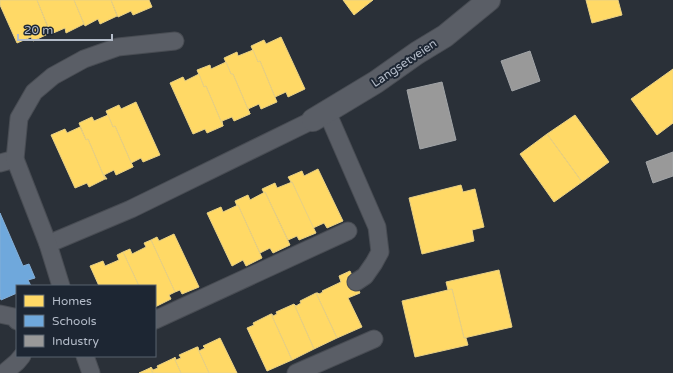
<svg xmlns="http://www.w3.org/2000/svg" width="673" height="373" font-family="'Varela Round',sans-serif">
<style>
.homes{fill:#ffd966;stroke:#e8d084}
.schools{fill:#6fa8dc;stroke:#84aed6}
.industry{fill:#999;stroke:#a1a4a7}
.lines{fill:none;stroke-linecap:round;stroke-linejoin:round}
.lane-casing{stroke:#484c53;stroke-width:19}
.street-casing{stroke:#484c53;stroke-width:24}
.lane{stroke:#5a5e66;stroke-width:17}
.street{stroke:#5a5e66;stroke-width:22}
.labels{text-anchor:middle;stroke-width:4;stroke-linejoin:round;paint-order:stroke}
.street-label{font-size:12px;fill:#b4bcc9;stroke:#1d2633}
</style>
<rect width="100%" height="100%" fill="#2a3038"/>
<g class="homes">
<polygon points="0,0 37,0 50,33 33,41 31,37 17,43 0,5"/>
<polygon points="37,0 74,0 84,24 66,33 65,28 51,34"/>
<polygon points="74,0 111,0 117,16 100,24 98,19 85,26"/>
<polygon points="111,0 149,0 152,7 133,15 131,11 118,17"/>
<polygon points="343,0 373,0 354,15"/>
<polygon points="586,0 618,0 622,15 592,23"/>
<polygon points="281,37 305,89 288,97 286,92 275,97 260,61 258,62 251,46 264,40 266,44"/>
<polygon points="253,50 258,62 260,61 277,102 261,109 259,104 248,109 250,114 233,74 231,74 224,58 237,52 238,56"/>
<polygon points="226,62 231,74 233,74 250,114 234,121 232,117 222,121 223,126 206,86 204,87 197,70 210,65 211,69"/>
<polygon points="673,69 673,123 657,135 631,99"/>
<polygon points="199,74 204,87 206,86 223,126 207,133 205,129 193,134 170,83 183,77 185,81"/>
<polygon points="136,102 160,155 143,162 141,158 131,163 133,167 115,126 113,127 106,111 119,105 121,109"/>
<polygon points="108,115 113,127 115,126 133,167 116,175 114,170 104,175 107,179 105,179 88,139 86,140 79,123 92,117 94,121"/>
<polygon points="575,115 609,162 582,182 547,134"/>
<polygon points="80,127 86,140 88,139 105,179 89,187 87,183 75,188 51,135 65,129 67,133"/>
<polygon points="547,134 582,182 554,202 520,154"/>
<polygon points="318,169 343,221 327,228 324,223 313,228 292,182 291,182 288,177 302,171 304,176"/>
<polygon points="292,182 316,233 299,240 297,236 288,240 265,192 264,193 262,189 275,183 277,188"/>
<polygon points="461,185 463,192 475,189 484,227 472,230 474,241 422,254 409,198"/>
<polygon points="265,192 290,245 273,253 270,248 260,253 238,205 237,206 235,201 248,195 250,200"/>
<polygon points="238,205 262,258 246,266 243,260 232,266 207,213 221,207 223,212"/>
<polygon points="174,234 199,287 182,294 180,290 175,292 151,240 157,237 159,241"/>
<polygon points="151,240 175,292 169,295 171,299 155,307 155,286 139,286 123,252 130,249 132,254 146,247 144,243"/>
<polygon points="123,252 139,286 99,286 90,266 103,261 105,266 119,260 117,255"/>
<polygon points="499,270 512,327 464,338 452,289 448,290 446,282"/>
<polygon points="350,271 360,293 348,298 362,327 337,338 316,293 318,293 319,294 323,292 322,291 341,282 339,276"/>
<polygon points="452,289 464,338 466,338 468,345 415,357 402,301"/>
<polygon points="316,293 337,338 314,349 294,304 296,306 301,303 300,301"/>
<polygon points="294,304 314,349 292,360 271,314 272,314 273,316 277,314 276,312"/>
<polygon points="271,314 292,360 267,371 247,328 254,325 253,323"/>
<polygon points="220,338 237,373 209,373 197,347 198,347 199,351 205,348 203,346"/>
<polygon points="197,347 209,373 181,373 174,358 175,357 176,360 181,358 179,355"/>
<polygon points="174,358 181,373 153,373 150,368 151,367 153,370 158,368 157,366"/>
<polygon points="150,368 153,373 139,373"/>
</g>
<polygon class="schools" points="0,213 23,266 29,264 35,278 28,280 31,286 17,286 17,293 1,300 0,297"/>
<g class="industry">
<polygon points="530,51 540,81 512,91 501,61"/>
<polygon points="442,82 456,140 420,149 407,90"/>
<polygon points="673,152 673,176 653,183 646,162"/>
</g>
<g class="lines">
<defs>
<g id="lane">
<polyline points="327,112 377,227 380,252 374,263 365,276 356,282"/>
<polyline points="0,163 15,159"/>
<polyline points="48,244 131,209 313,120"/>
<polyline points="61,286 48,244 15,159 19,118 34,92 53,76 84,59 118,47 175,41"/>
<polyline points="0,314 14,317 17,321"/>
<polyline points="155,320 348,231"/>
<polyline points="85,356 91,373"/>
<polyline points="4,373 17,362 22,356"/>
<polyline points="296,373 374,339"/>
</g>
<polyline id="street" points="313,120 376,82 417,53 445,36 489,0"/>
</defs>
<use href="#lane" class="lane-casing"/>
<use href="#street" class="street-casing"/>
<use href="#lane" class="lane"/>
<use href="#street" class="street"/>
</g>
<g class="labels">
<g class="street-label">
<text transform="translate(404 63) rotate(-34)" y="4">Langsetveien</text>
</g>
</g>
<rect x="16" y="285" width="140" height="72" fill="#1d2633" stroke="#59626f"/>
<rect x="24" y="295" width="20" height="12" fill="#ffd966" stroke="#59626f"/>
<text x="52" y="305" font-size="12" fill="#b4bcc9">Homes</text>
<rect x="24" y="315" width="20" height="12" fill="#6fa8dc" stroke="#59626f"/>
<text x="52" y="325" font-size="12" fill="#b4bcc9">Schools</text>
<rect x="24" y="335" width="20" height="12" fill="#999999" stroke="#59626f"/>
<text x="52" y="345" font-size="12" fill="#b4bcc9">Industry</text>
<path d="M18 34v6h94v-6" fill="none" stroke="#b4bcc9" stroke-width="2"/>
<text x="24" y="34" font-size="12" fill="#b4bcc9" stroke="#1d2633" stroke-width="3" paint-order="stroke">20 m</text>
</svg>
